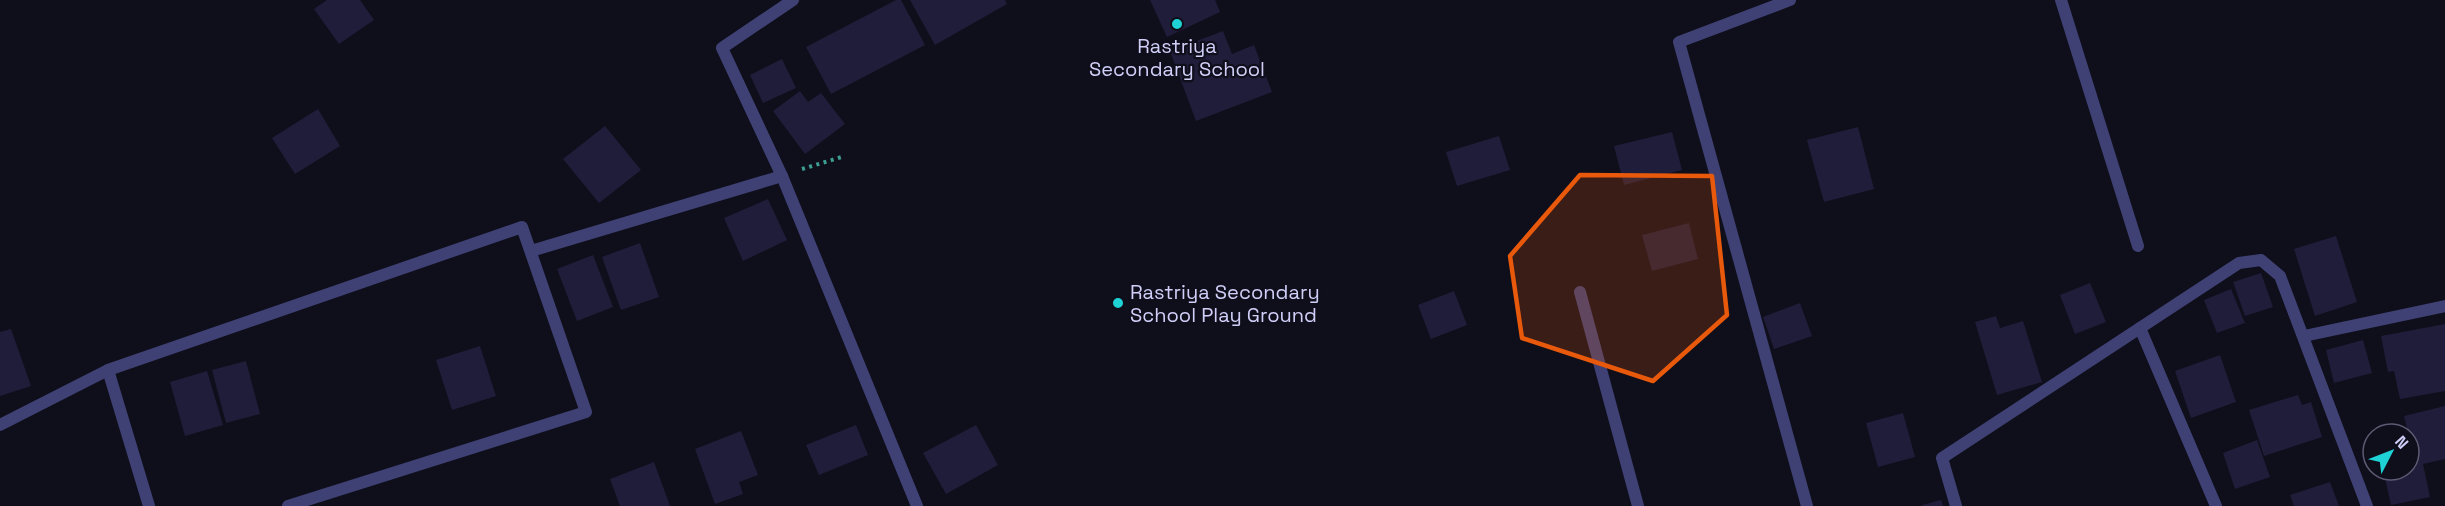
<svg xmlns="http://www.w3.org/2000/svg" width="2445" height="506" font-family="'Space Grotesk',sans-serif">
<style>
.building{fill:#201d3a}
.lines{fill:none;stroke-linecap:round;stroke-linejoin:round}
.path{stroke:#3d9f91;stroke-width:4;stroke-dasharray:3 4.5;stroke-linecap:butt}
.street{stroke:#3f4174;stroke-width:12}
.marked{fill:#e8590c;fill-opacity:0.2;stroke:#e8590c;stroke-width:4.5;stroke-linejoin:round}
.poi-dot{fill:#1ed2d5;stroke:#0f0e1b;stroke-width:2}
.labels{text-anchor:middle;stroke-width:4.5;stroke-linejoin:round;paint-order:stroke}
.poi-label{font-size:20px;fill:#d0cff8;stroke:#0f0e1b}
</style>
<rect width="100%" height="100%" fill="#0f0e1b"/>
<g class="building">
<polygon points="327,0 360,0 374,20 339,44 314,9"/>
<polygon points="896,0 901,0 925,45 831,94 806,47"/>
<polygon points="910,0 1005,0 1007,4 935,45"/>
<polygon points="1150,0 1215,0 1220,12 1167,37"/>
<polygon points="1223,31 1232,54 1254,45 1272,92 1196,121 1170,51"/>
<polygon points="782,59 796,88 763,103 750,75"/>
<polygon points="800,91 808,102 821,93 845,124 805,154 773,111"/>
<polygon points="318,109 340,146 295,174 272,138"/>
<polygon points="605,126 641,170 599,203 563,159"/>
<polygon points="1858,127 1874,189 1824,202 1807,140"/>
<polygon points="1672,132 1682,170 1624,185 1614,146"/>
<polygon points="1499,136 1510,170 1457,186 1446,152"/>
<polygon points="768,199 787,240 743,261 724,218"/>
<polygon points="1689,223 1698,259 1652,271 1642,235"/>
<polygon points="2336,236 2357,302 2315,316 2294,249"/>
<polygon points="640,243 659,297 621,310 602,257"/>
<polygon points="593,255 613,307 577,321 557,269"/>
<polygon points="2261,273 2273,307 2245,316 2233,282"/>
<polygon points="2090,283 2106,322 2075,334 2060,295"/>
<polygon points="2231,289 2245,323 2217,333 2204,300"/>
<polygon points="1454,291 1467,325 1431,339 1418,305"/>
<polygon points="1800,303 1812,336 1774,349 1763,317"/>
<polygon points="1996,316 2000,328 2023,321 2042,382 1997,395 1975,322"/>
<polygon points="2445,324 2445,391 2400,399 2394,371 2388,372 2381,336"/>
<polygon points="11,329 31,386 0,396 0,332"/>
<polygon points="2363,340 2372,373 2334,383 2326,350"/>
<polygon points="480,346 496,396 452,410 436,360"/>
<polygon points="2220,355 2236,402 2191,418 2175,371"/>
<polygon points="246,361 260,414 226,423 212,370"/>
<polygon points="207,371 223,425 185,436 170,382"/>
<polygon points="2298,395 2302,405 2311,402 2322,437 2264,456 2249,410"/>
<polygon points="2445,406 2445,459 2423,464 2430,497 2391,505 2384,474 2416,467 2404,416"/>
<polygon points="1903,413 1915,457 1878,467 1866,423"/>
<polygon points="856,425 868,455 819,475 806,445"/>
<polygon points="976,425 998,465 946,494 923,453"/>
<polygon points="741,431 758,475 739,482 743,494 715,504 695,449"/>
<polygon points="2257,440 2270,477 2235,489 2223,453"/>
<polygon points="654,462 670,506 620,506 610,479"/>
<polygon points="2330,482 2339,506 2294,506 2290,495"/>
<polygon points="1941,500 1943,506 1922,506 1922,505"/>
</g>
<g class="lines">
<polyline class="path" points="802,169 845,156"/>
<g class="street">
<polyline points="793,0 722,48 782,176 917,506"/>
<polyline points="1790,0 1679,42 1807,506"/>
<polyline points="2061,0 2138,246"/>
<polyline points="531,251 782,176"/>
<polyline points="1580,292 1638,506"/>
<polyline points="2140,328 2216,506"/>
<polyline points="2304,336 2445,306"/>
<polyline points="108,370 149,506"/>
<polyline points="0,425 108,370 522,227 586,412 288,506"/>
<polyline points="1956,506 1942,458 2239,263 2261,260 2280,276 2367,506"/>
</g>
</g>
<path class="marked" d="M1580,175l132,1 15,139 -74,66 -131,-43 -12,-82z"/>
<g class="poi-dot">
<circle cx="1177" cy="24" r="6"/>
<circle cx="1118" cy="303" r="6"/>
</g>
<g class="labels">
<g class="poi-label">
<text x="1177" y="53">Rastriya<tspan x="1177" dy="23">Secondary School</tspan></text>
<text x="1130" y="299" text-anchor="start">Rastriya Secondary<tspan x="1130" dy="23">School Play Ground</tspan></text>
</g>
</g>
<g transform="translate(2391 452) rotate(48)"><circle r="28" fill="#0f0e1b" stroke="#5c5b73" stroke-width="1.5"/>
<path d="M0-4.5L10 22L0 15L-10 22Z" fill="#1ed2d5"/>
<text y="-9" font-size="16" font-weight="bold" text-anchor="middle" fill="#d0cff8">N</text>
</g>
</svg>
